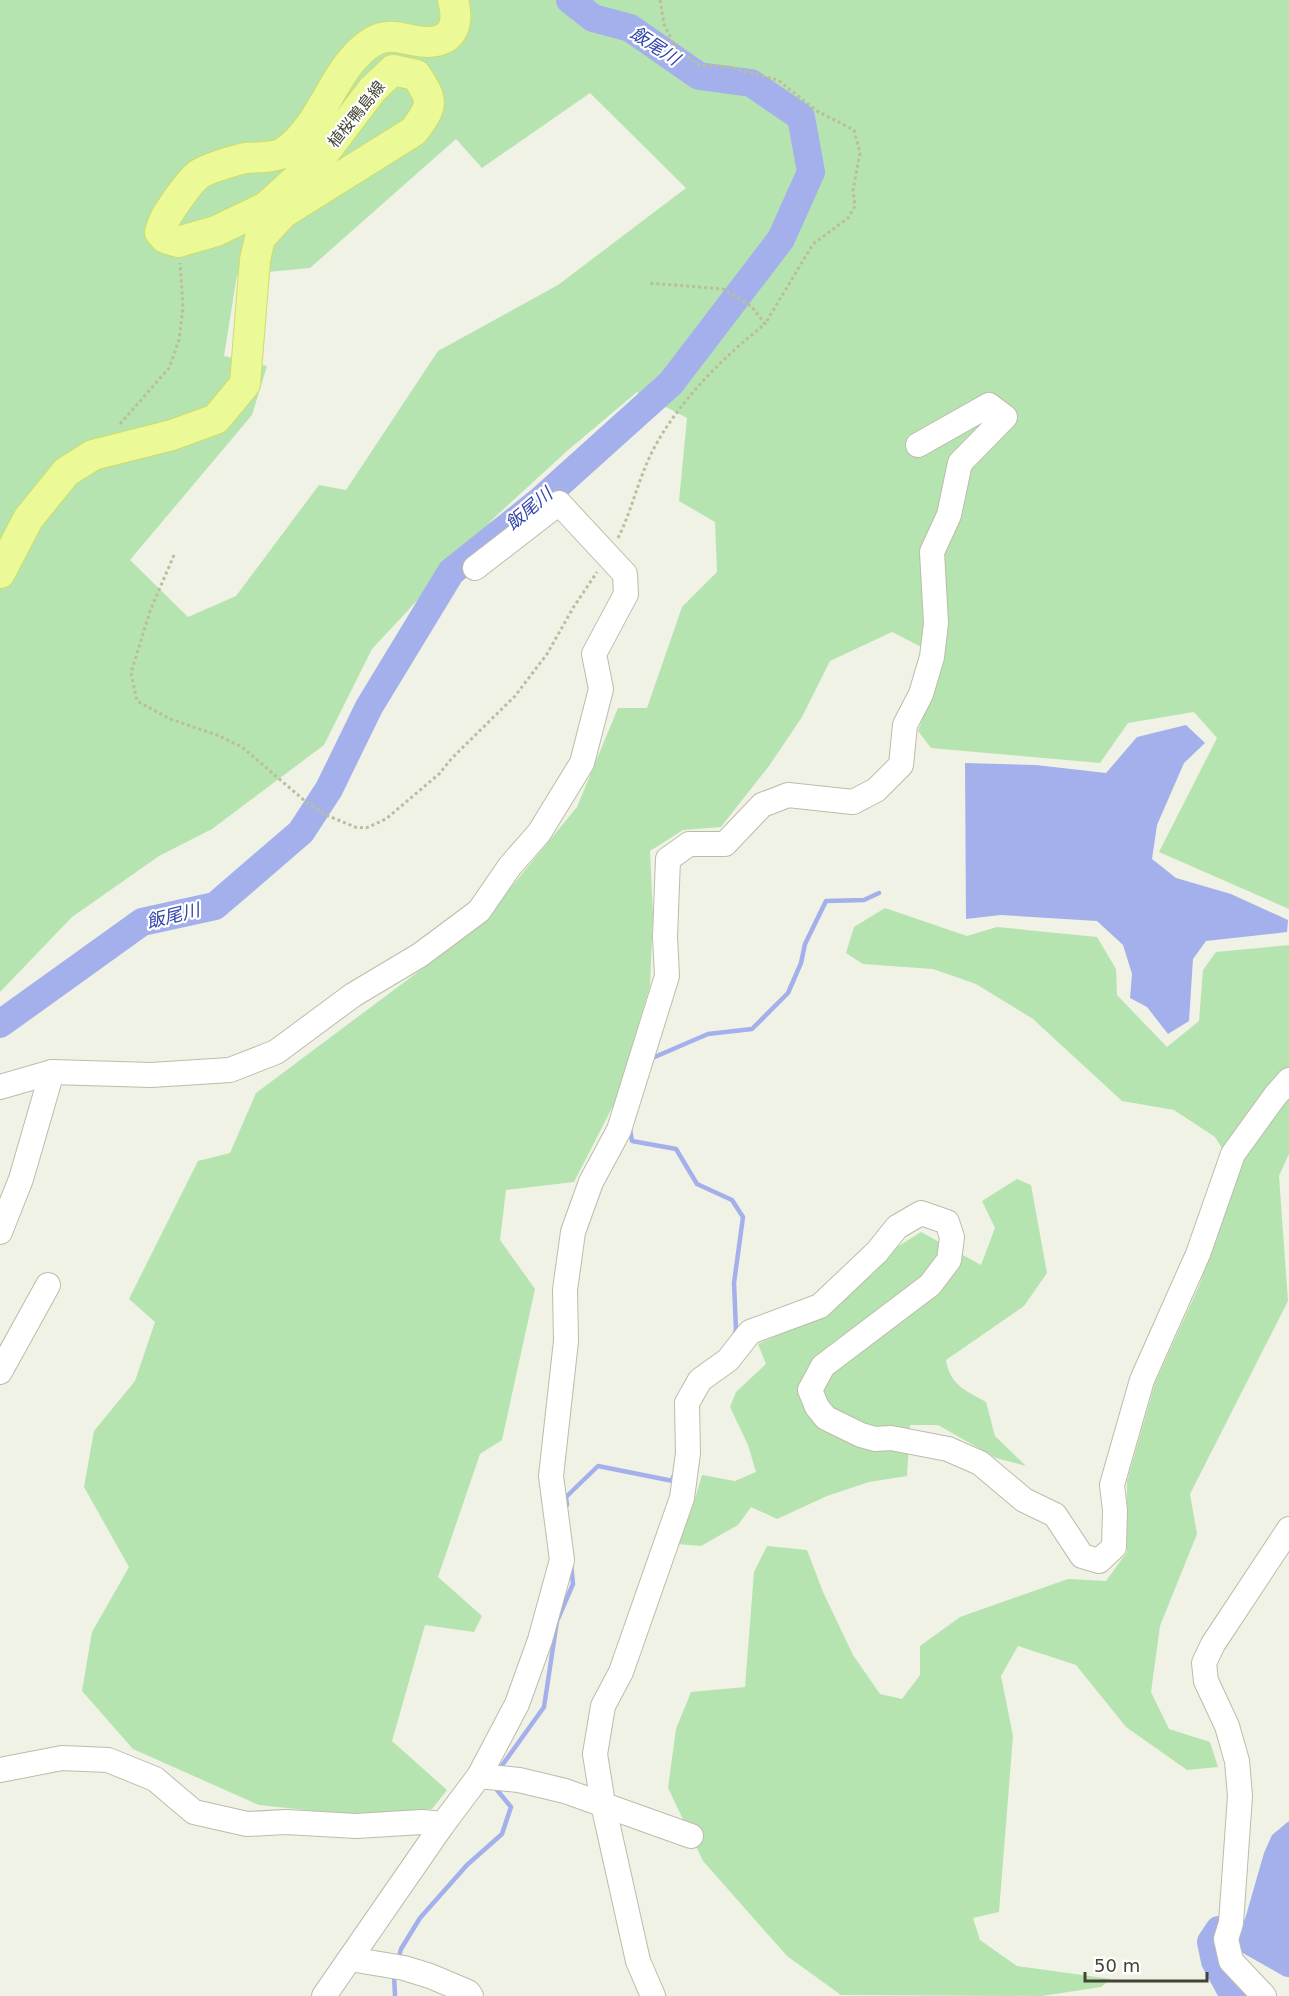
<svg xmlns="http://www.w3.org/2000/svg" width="1289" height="1996" font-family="'DejaVu Sans','Noto Sans JP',sans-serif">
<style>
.green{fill:#b6e4b0;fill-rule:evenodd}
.water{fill:#a4b0ec}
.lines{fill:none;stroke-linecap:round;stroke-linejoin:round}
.stream{stroke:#a4b0ec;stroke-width:4.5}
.river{stroke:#a4b0ec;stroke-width:28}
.minor-casing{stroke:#bbbda9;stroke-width:26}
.major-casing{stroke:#cedd68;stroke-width:32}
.path{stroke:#bbbe9b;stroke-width:3;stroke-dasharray:3 3;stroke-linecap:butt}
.minor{stroke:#fff;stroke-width:24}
.major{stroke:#ebf997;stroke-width:30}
.labels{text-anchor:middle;stroke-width:4.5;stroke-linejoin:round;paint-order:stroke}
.street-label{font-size:16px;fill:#434435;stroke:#fff}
.water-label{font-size:18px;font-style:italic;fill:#3446aa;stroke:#fff}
</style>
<rect width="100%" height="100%" fill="#f0f2e5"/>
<g class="green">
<path d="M0,0h1289v909l-130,-57 58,-114 -23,-26 -66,11 -28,40 -169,-15 -13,-17 27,-72 -53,-27 -62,29 -28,56 -33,49 -48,61 -38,3 -33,21 3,64 -3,71 -35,116 -41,80 -68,8 -6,50 35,49 -33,151 -22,14 -42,123 44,39 -8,16 -49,-7 -33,116 55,49 -15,19 -80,6 -93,-10 -126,-56 -51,-58 10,-59 37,-65 -45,-80 10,-56 41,-50 20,-59 -26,-23 69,-138 32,-8 26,-60 222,-166 99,-120 41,-99h29l35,-101 35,-35 -2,-50 -36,-21 8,-83 -50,-26 -70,59 -72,66 -123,132 -48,96 -112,84 -53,27 -87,61 -72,75zM590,93l96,95 -128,97 -120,66 -92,139 -27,-5 -83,111 -48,21 -58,-57 122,-145 15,-49 -43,-10 13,-81 73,-7 146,-129 26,29z"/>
<polygon points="885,908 967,936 997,927 1097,937 1116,969 1117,995 1167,1047 1199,1021 1203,970 1216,952 1289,945 1289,1154 1279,1176 1288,1301 1190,1494 1197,1534 1160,1626 1151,1692 1169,1729 1210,1742 1218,1767 1187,1770 1126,1727 1076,1665 1018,1646 1001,1676 1013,1736 999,1912 973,1918 980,1940 1017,1966 1111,1979 1101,1987 1042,1996 841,1995 787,1956 703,1861 668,1788 676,1729 691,1692 745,1687 754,1572 767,1546 807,1550 823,1592 853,1655 880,1694 902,1699 920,1675 920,1646 960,1617 1068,1579 1106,1581 1127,1552 1127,1481 1155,1383 1199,1286 1238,1174 1215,1137 1174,1110 1122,1101 1033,1019 976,984 933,969 863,964 846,953 854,927"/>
<path d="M1017,1179l14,6 16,88 -23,33 -78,54c4,25 19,30 40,42l9,34 31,30 -30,-8 -58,-33h-28l-3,51 -38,6 -42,14 -50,23 -26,-12 -13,18 -37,21 -24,-2 14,-32 11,-37 33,6 21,-9 -8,-27 -18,-38 6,-15 30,-28 -8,-20 67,-29 72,-68 24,-15 60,33 14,-37 -13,-27z"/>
</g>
<g class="water">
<polygon points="1186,725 1205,743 1184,763 1157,825 1152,859 1176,878 1231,894 1288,920 1287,932 1206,941 1193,959 1189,1021 1168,1034 1147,1007 1130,998 1132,974 1123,945 1097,921 1001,915 966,919 965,763 1036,765 1106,773 1137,737"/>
<polygon points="1289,1821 1289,1967 1239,1941 1239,1924 1245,1919 1264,1853 1272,1835"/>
</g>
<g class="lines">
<g class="stream">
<polyline points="650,1059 708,1034 752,1029 788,993 801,963 805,944 826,901 864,900 879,893"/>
<polyline points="630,1129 632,1141 676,1149 697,1184 732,1200 743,1217 734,1283 736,1330 735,1333"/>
<polyline points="567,1505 566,1497 598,1466 673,1481 673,1477"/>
<polyline points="498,1771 544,1707 557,1621 573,1584 571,1564"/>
<polyline points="398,1960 401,1949 420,1918 467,1865 502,1834 511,1807 497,1790"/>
<polyline points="394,1974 395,1996"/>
</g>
<g class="river">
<polyline points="0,1024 142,922 215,906 301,832 329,789 369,707 451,572 541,500 671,383 781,239 811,172 801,117 751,83 699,76 630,28 593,18 570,0"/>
<polyline points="1234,1996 1215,1961 1211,1942 1219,1930 1236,1933 1289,1963"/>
</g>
<defs>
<g id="minor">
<polyline points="0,1087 52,1072 151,1075 230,1070 276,1052 353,995 420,955 479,911 510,866 539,833 582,763 601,689 594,654 626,594 625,574 559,503 475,568"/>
<polyline points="0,1232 21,1179 52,1072"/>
<polyline points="0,1372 48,1285"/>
<polyline points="0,1770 62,1758 108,1760 155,1779 194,1812 247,1824 286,1822 356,1826 422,1822 443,1824"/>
<polyline points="479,1776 519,1780 565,1791 691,1836"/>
<polyline points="350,1959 404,1968 430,1976 468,1992 471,1996"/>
<polyline points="324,1996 443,1824 479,1776 517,1704 540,1640 562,1560 551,1476 566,1341 565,1290 573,1232 591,1182 619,1130 667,976 665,937 668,859 689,844 725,844 762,805 788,795 853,802 876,790 901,765 905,725 921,694 932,657 936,623 932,552 949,515 960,463 1005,417 989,405 918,445"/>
<polyline points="653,1996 638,1961 603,1804 595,1754 603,1706 621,1672 682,1498 688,1453 687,1403 700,1380 728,1360 750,1332 820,1306 877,1252 897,1227 921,1213 947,1222 952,1237 949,1260 930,1285 823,1366 810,1390 817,1407 826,1418 861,1435 875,1439 891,1438 948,1449 980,1463 1024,1500 1055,1515 1082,1556 1099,1561 1114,1547 1115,1510 1112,1485 1142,1380 1198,1254 1233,1154 1275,1096 1289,1080"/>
<polyline points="1264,1996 1231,1961 1226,1939 1231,1923 1240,1796 1237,1761 1227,1726 1206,1681 1204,1663 1213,1644 1289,1529"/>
</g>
<path id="major" d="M0,573l28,-54 38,-47 27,-17 79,-20 44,-16 29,-35 10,-124 5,-22 23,-25 131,-82c19,-26 20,-29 2,-56l-23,-5 -21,20 -50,66 -56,51 -50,24 -38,11 -13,-4 -5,-6c2,-5 3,-10 5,-13 5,-10 25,-38 33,-44 7,-6 38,-15 48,-17 11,-1 31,0 40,-7 39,-28 48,-87 88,-110 18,-10 35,1 54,1 27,-1 31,-20 25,-42"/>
</defs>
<use href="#minor" class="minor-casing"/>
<use href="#major" class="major-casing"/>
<g class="path">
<polyline points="660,0 664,24 676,49 699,65 729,67 778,80 817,111 854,130 860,153 853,190 855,206 848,218 813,244 765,324"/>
<polyline points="120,424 169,368 179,340 183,307 180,263"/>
<path d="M618,538c14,-28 20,-58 34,-86 25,-49 70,-94 113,-128l-13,-17 -29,-18 -75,-6"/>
<polyline points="174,555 150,611 131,673 137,701 170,719 217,735 242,747 305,801 326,815 355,827 366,828 386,819 439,774 452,758 515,696 547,654 573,608 597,572"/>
</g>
<use href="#minor" class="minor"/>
<use href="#major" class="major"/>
</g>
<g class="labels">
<g class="street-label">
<text transform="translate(356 114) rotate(-51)" y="6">植桜鴨島線</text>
</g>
<g class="water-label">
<text transform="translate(655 46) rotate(33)" y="6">飯尾川</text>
<text transform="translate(529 509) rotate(-40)" y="6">飯尾川</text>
<text transform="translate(173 916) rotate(-14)" y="6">飯尾川</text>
</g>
</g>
<path d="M1085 1972v9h122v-9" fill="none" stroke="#434435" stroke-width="3"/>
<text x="1094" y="1972" font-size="18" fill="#434435" stroke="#ffffff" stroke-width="4.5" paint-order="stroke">50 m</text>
</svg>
